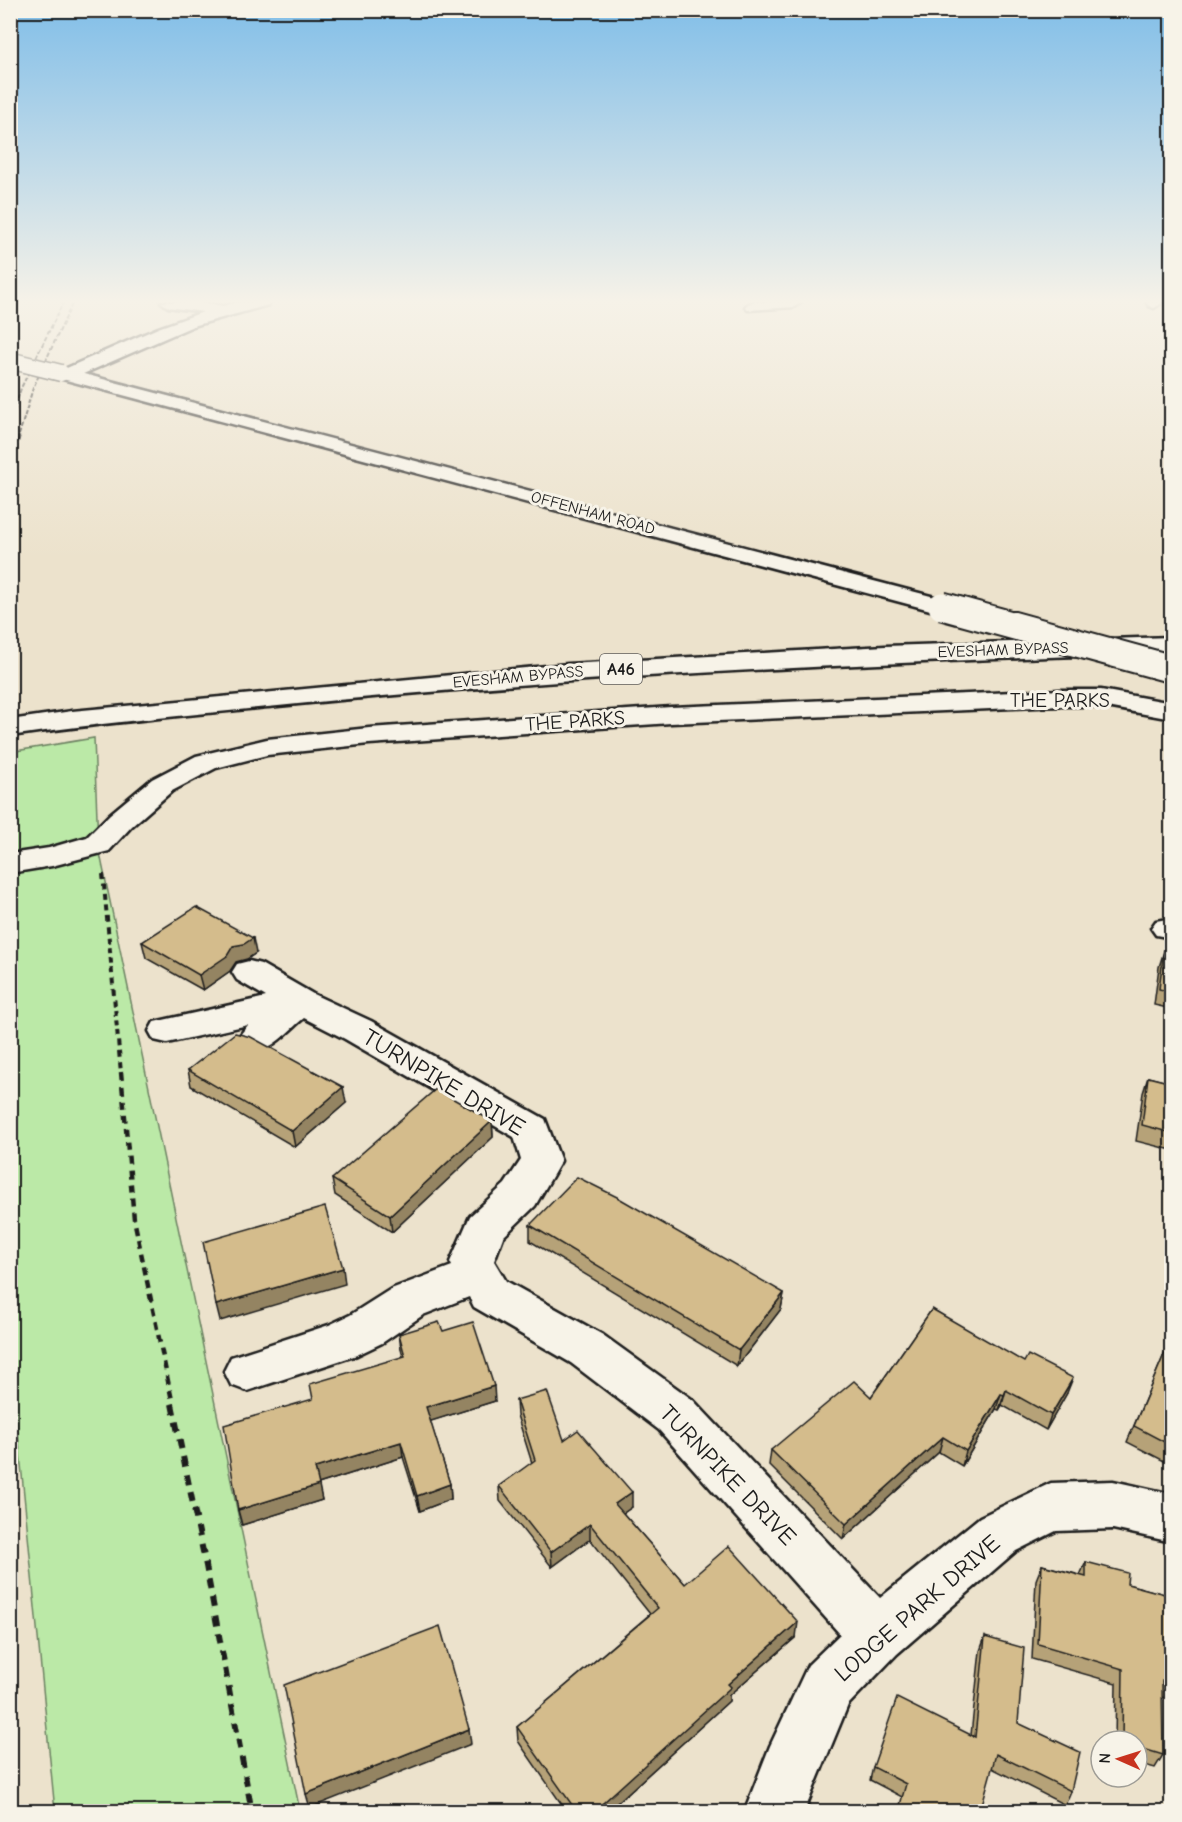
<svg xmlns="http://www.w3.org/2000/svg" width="1182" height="1822" viewBox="0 0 1182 1822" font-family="'Comic Neue',sans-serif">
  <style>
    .green { fill: #bbe9a7; stroke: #6c8262; stroke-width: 1.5 }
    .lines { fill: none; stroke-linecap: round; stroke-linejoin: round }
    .minor-casing { stroke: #1c1c1c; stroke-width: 5 }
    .major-casing { stroke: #1c1c1c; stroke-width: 5 }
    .highway-casing { stroke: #1c1c1c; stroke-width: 5 }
    .path-far2 { stroke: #1c1c1c; stroke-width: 4; stroke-dasharray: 6 4.5; stroke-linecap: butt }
    .path-far1 { stroke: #1c1c1c; stroke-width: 4.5; stroke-dasharray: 8 6; stroke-linecap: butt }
    .path { stroke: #1c1c1c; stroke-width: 6; stroke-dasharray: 10 8; stroke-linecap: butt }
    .minor { fill: #f7f3e8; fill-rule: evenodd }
    .major { fill: #f7f3e8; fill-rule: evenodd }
    .highway { fill: #f7f3e8; fill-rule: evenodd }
    .rail-far2 { stroke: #1c1c1c; stroke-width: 2; stroke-dasharray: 4.5 2; stroke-linecap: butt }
    .rail-far1 { stroke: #1c1c1c; stroke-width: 3; stroke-dasharray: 6 3; stroke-linecap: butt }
    .rail { stroke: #1c1c1c; stroke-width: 8; stroke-dasharray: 14 8; stroke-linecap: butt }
    .major-bridge-far1-casing { stroke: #1c1c1c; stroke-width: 19; stroke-linecap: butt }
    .major-bridge-casing { stroke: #1c1c1c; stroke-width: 31; stroke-linecap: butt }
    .major-bridge-far1 { stroke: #f7f3e8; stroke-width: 16 }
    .major-bridge { stroke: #f7f3e8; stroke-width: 27 }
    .wall { fill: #b6a278; stroke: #1c1c1c; stroke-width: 1.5 }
    .shaded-wall { fill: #948462; stroke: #1c1c1c; stroke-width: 1.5 }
    .building { fill: #d4bc8c; stroke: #1c1c1c; stroke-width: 1.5 }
    .labels { text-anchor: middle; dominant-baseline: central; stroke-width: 6; stroke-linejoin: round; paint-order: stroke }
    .far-street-label { font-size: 16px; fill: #1c1c1c; stroke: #f7f3e8 }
    .shield { fill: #f7f3e8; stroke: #5e5c59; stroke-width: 1.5 }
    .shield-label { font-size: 18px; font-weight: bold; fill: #1c1c1c }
    .street-label { font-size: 20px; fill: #1c1c1c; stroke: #f7f3e8 }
    .near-street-label { font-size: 24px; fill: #1c1c1c; stroke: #f7f3e8 }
  </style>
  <rect width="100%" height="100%" fill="#ece2cc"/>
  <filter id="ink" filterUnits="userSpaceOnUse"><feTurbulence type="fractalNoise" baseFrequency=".0167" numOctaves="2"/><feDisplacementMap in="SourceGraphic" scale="12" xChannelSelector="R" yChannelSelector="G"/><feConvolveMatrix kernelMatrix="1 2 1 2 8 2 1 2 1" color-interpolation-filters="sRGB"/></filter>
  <g filter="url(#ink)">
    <polygon class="green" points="94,738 98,844 300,1811 55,1811 10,1352 10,752"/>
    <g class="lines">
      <defs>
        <g id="minor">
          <polygon points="161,302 200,302 223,306 238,302 270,302 268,305 193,326 74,378 62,378 59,374 62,370 158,328 203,312 168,307"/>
          <polygon points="753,302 801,302 794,307 748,310 745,307 748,304"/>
          <polygon points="1146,302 1162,302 1162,303 1154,308 1149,306"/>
          <polygon points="1061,690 1101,690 1172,703 1172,719 1101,706 1061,706 671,723 369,744 267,755 216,768 172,791 132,826 109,851 52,866 10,873 10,854 49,848 87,837 110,814 152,779 196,756 267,739 369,728 671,707"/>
          <polygon points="1172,918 1172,938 1156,935 1151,928 1156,921"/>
          <path d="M249,961L261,964L313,994L371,1021L545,1119L561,1161L535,1206L503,1237L494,1261L506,1281L603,1335L693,1400L880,1598L980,1517L1051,1483L1113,1481L1172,1494V1542L1113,1529L1056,1531L1016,1551L897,1654L848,1705L804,1812H744L770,1746L808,1665L840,1634L659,1430L571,1363L474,1307L469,1297L423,1315L382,1343L357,1355L247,1391L231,1385L224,1371L231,1357L329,1325L350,1315L391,1289L452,1266L450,1262L470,1216L505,1184L521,1160L514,1137L345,1039L304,1018C283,1035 269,1057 241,1049L236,1040L248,1025L167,1043L154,1040L149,1031L154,1022L266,997L237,980L232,972L237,964Z"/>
        </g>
        <polygon id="major" points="61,368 950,601 954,606 950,611 942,613 934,611 55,377 52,373 55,369"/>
        <path id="highway" d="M1172,637V653C873,662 575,676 278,706C189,715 99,723 10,736V720L72,711L568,664L885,646Z"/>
      </defs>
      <use href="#minor" class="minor-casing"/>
      <use href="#major" class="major-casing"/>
      <use href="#highway" class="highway-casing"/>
      <polyline class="path-far2" points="103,874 121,1073"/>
      <polyline class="path-far1" points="121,1072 134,1219 173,1405"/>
      <polyline class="path" points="172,1404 206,1566 252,1812"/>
      <use href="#minor" class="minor"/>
      <use href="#major" class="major"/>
      <use href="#highway" class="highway"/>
      <g class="rail-far2">
        <polyline points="10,424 21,388 63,303"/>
        <polyline points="19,435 33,388 73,302"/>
      </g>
      <polyline class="rail-far1" points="10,468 20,434"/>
      <polyline class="rail" points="10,1772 14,1812"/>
      <defs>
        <polyline id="major-bridge-far1" points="13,361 61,373"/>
        <polyline id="major-bridge" points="942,606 1172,669"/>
      </defs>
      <use href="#major-bridge-far1" class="major-bridge-far1-casing"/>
      <use href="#major-bridge" class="major-bridge-casing"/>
      <use href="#major-bridge-far1" class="major-bridge-far1"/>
      <use href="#major-bridge" class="major-bridge"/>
    </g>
    <g class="wall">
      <polygon points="142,942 256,953 247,959 236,962 230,971 203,990 146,958"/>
      <polygon points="1164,951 1172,953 1172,1009 1154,1005 1159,967"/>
      <polygon points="188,1070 346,1103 295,1147 191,1086"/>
      <polygon points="1148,1077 1172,1083 1172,1150 1136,1141 1143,1093"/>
      <polygon points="492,1121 493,1137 392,1232 335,1195 332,1179"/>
      <polygon points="530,1225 784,1293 781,1309 737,1366 530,1241"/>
      <polygon points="932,1309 1067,1393 1046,1430 1002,1405 999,1410 996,1409 962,1466 939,1452 843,1539 769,1465 771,1450 871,1397"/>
      <polygon points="443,1331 495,1401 430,1421 450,1484 451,1499 420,1511 403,1457 318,1484 322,1500 242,1525 238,1510 313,1399 403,1357 401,1349 399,1334"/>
      <polygon points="1166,1350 1172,1352 1172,1465 1127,1442"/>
      <polygon points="516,1400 564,1440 632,1507 623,1513 685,1584 796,1637 729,1695 729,1701 607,1812 567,1812 518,1741 517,1727 650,1614 590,1539 552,1567 500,1501 499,1486 532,1463 517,1415"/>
      <polygon points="1086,1562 1127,1584 1172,1596 1172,1700 1162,1697 1163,1755 1155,1768 1137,1763 1137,1741 1115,1741 1116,1683 1032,1659 1036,1580 1042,1565 1080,1575"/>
      <polygon points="985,1637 1018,1723 1071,1791 1065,1805 992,1768 902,1797 870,1780 873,1767 971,1735 980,1651"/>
    </g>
    <g class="shaded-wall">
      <polygon points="253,938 256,953 247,959 236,962 230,971 203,990 199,975 233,946"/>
      <polygon points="343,1087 346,1103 295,1147 292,1131"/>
      <polygon points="492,1121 493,1137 392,1232 390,1216"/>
      <polygon points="343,1268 345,1284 220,1321 216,1305"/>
      <polygon points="784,1293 781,1309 737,1366 739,1350"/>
      <polygon points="1073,1378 1067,1393 1046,1430 1051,1415"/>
      <polygon points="494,1386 495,1401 428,1422 426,1407"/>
      <polygon points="1006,1390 1002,1405 999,1410 1004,1395"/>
      <polygon points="1001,1394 996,1409 962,1466 966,1451"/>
      <polygon points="943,1437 939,1452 843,1539 846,1524"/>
      <polygon points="401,1442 403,1457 318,1484 315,1468"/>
      <polygon points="450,1484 451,1499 420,1511 417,1496"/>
      <polygon points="319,1485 322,1500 242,1525 238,1510"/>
      <polygon points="632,1492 632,1507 615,1519 615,1504"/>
      <polygon points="590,1524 590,1539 552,1567 551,1552"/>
      <polygon points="798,1622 796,1637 729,1695 729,1701 607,1812 593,1812 728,1684"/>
      <polygon points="469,1729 471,1744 310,1808 306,1794"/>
    </g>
    <g class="building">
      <polygon points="196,907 253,938 244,944 233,946 227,956 199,975 142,942"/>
      <polygon points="1164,951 1172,953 1172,992 1159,989"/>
      <polygon points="235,1033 251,1037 343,1087 292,1131 188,1070"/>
      <polygon points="1148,1077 1172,1083 1172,1133 1142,1125"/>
      <polygon points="436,1089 492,1121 390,1216 332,1179"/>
      <polygon points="577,1177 617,1197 784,1293 739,1350 530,1225"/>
      <polygon points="325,1207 343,1268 216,1305 203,1242"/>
      <polygon points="932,1309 1024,1362 1028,1355 1073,1378 1051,1415 1006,1390 1004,1395 1001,1394 966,1451 943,1437 846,1524 771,1450 854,1381 871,1397"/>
      <polygon points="439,1322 443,1331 473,1322 494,1386 426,1407 450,1484 417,1496 401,1442 315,1468 319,1485 238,1510 224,1425 313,1399 310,1384 405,1356 399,1334"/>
      <polygon points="1166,1350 1172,1352 1172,1446 1134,1426"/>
      <polygon points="547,1391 564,1440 578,1430 632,1492 615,1504 685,1584 729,1546 798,1622 728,1684 731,1687 593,1812 577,1812 517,1727 658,1608 590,1524 551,1552 499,1486 535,1460 516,1400"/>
      <polygon points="1086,1562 1128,1573 1127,1584 1172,1596 1172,1683 1162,1681 1163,1755 1137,1747 1137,1741 1122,1741 1123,1669 1038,1644 1042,1565 1086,1577"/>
      <polygon points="440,1626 469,1729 306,1794 284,1685"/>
      <polygon points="985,1637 1024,1648 1018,1723 1080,1752 1071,1791 996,1754 980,1812 898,1812 906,1784 873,1767 897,1698 975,1737"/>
    </g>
  </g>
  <linearGradient id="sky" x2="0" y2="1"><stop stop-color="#81bee8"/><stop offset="0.54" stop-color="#f6f2e8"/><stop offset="1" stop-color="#f6f2e8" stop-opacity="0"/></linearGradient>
  <rect width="1182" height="558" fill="url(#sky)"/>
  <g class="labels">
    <g class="far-street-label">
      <text transform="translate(593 513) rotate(15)">OFFENHAM ROAD</text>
      <text transform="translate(1003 650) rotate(-2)">EVESHAM BYPASS</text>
      <text transform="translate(518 677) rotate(-5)">EVESHAM BYPASS</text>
    </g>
    <rect class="shield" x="600" y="654" width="42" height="30" rx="4.5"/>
    <g class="shield-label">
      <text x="621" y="669">A46</text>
    </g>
    <g class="street-label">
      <text x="1060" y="700">THE PARKS</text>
      <text transform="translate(575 721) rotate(-4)">THE PARKS</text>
    </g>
    <g class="near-street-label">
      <text transform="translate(444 1082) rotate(31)">TURNPIKE DRIVE</text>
      <text transform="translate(728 1475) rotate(46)">TURNPIKE DRIVE</text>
      <text transform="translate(917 1608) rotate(-41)">LODGE PARK DRIVE</text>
    </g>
  </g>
  <rect width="1182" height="1822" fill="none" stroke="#f7f3e8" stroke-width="36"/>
  <rect x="18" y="18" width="1146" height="1786" fill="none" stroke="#1c1c1c" stroke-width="2" filter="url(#ink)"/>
  <g transform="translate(1119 1759) rotate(273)"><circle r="28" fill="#f7f3e8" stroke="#9f9d96" stroke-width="1.5"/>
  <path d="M0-4.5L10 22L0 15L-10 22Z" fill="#c8321e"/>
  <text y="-9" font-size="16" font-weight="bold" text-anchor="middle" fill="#1c1c1c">N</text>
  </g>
</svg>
